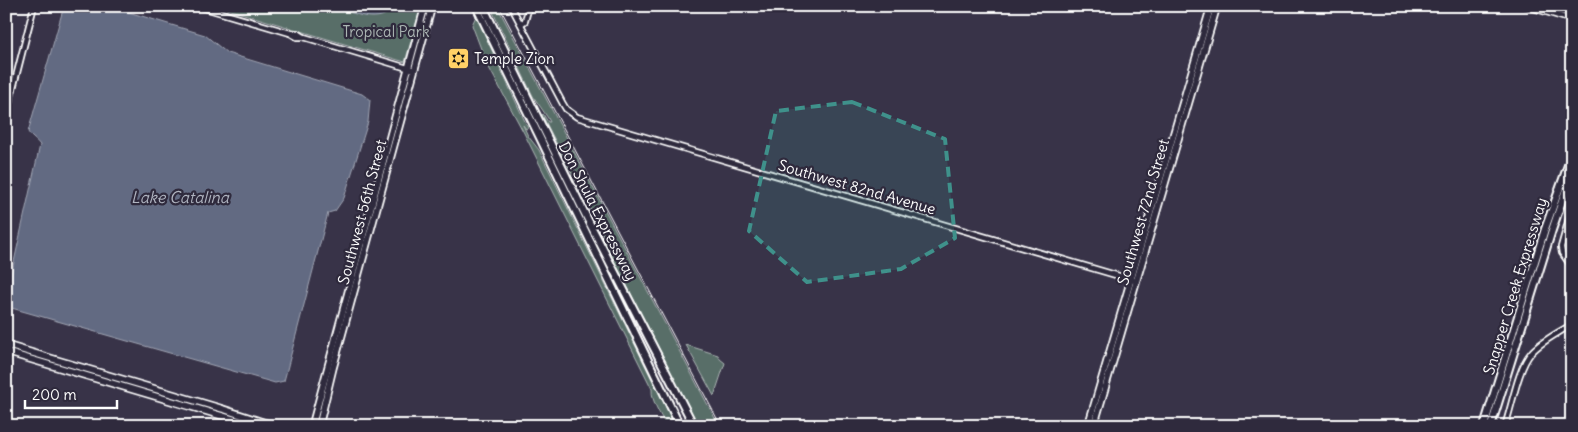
<svg xmlns="http://www.w3.org/2000/svg" width="1578" height="432" viewBox="0 0 1578 432" font-family="Delius,sans-serif">
  <style>
    .green { fill: #586e68; stroke: #acb6b4 }
    .water { fill: #626a82; stroke: #a1a6b4 }
    .lines { fill: none; stroke-linecap: round; stroke-linejoin: round }
    .minor-casing { stroke: #fff; stroke-width: 8 }
    .major-casing { stroke: #fff; stroke-width: 9 }
    .highway-casing { stroke: #fff; stroke-width: 10 }
    .minor { stroke: #2f2a3d; stroke-width: 4.5 }
    .major { stroke: #2f2a3d; stroke-width: 5.5 }
    .highway { stroke: #2f2a3d; stroke-width: 6 }
    .rail { stroke: #fff; stroke-width: 1 }
    .marked { fill: #3f918b; fill-opacity: 0.2; stroke: #3f918b; stroke-width: 4; stroke-dasharray: 10 6; stroke-linejoin: round }
    .labels { text-anchor: middle; dominant-baseline: central; stroke-width: 4.5; stroke-linejoin: round; paint-order: stroke }
    .park-label { font-size: 15px; fill: #acb6b4; stroke: #2f2a3d }
    .poi-label { font-size: 15px; fill: #fff; stroke: #2f2a3d; text-anchor: start }
    .street-label { font-size: 15px; fill: #fff; stroke: #2f2a3d }
    .water-label { font-size: 16px; font-style: italic; fill: #b0b4c0; stroke: #2f2a3d }
  </style>
  <rect width="100%" height="100%" fill="#383348"/>
  <filter id="ink" filterUnits="userSpaceOnUse"><feTurbulence type="fractalNoise" baseFrequency=".02" numOctaves="2"/><feDisplacementMap in="SourceGraphic" scale="10" xChannelSelector="R" yChannelSelector="G"/><feConvolveMatrix kernelMatrix="1 2 1 2 8 2 1 2 1" color-interpolation-filters="sRGB"/></filter>
  <g filter="url(#ink)">
    <g class="green">
      <polygon points="217,6 421,6 405,62"/>
      <polygon points="490,6 497,6 719,426 698,426 602,236 603,234 542,115 543,114 548,122 550,122 548,118 533,96"/>
      <path d="M476,16L528,128L526,129L523,125L528,136L539,150L675,426H666C661,415 651,401 652,389L524,133L486,62L472,25Z"/>
      <polygon points="686,345 718,355 720,359 725,363 714,396"/>
    </g>
    <g class="water">
      <path d="M64,6H105L114,10L115,8L205,35L227,53L362,94L370,100L368,122L344,198L335,211L328,213L284,381L275,383L8,307L6,298L40,145C37,140 31,138 28,132Z"/>
      <path d="M334,6H395C380,27 353,13 334,6Z"/>
    </g>
    <g class="lines">
      <defs>
        <g id="minor">
          <polyline points="198,6 290,33 297,37 304,37 414,70"/>
          <polyline points="511,6 563,104 566,109 577,117 1136,281"/>
          <polyline points="1527,6 1572,20"/>
          <polyline points="521,24 525,21 529,6"/>
          <polyline points="290,33 298,33 304,37"/>
          <polyline points="6,116 34,6"/>
          <polyline points="1572,208 1561,247 1562,253 1572,267"/>
          <path d="M1505,426C1512,406 1518,368 1531,353C1541,341 1559,333 1572,324"/>
        </g>
        <g id="major">
          <polyline points="6,345 223,409 275,426"/>
          <polyline points="6,352 256,426"/>
          <polyline points="312,426 425,6"/>
          <polyline points="319,426 333,368 432,6"/>
          <polyline points="1088,426 1211,6"/>
          <polyline points="1094,426 1217,6"/>
        </g>
        <g id="highway">
          <polyline points="476,6 680,426"/>
          <polyline points="483,6 588,220 694,426"/>
          <polyline points="1484,426 1545,229 1572,154"/>
          <polyline points="1491,426 1552,230 1572,172"/>
        </g>
      </defs>
      <use href="#minor" class="minor-casing"/>
      <use href="#major" class="major-casing"/>
      <use href="#highway" class="highway-casing"/>
      <use href="#minor" class="minor"/>
      <use href="#major" class="major"/>
      <use href="#highway" class="highway"/>
      <polyline class="rail" points="499,6 721,426"/>
    </g>
  </g>
  <path class="marked" d="M852,102L945,139L955,238L901,269L807,282L749,231L776,111Z"/>
  <defs>
    <symbol id="synagogue-square" viewBox="-11 -11 22 22"><rect x="-9" y="-9" width="18" height="18" rx="4" fill="#ffd166" stroke="#2f2a3d"/><path d="M0-6.5L5.6 3.2H-5.6ZM0 6.5L5.6-3.2H-5.6Z" fill="#111"/></symbol>
  </defs>
  <g fill-rule="evenodd">
    <use href="#synagogue-square" x="446" y="46" width="25" height="25"/>
  </g>
  <g class="labels">
    <g class="park-label">
      <text x="386" y="31">Tropical Park</text>
    </g>
    <g class="poi-label">
      <text x="474" y="58">Temple Zion</text>
    </g>
    <g class="street-label">
      <text transform="translate(857 187) rotate(16)">Southwest 82nd Avenue</text>
      <text transform="translate(598 211) rotate(63)">Don Shula Expressway</text>
      <text transform="translate(362 212) rotate(-75)">Southwest 56th Street</text>
      <text transform="translate(1143 212) rotate(-74)">Southwest 72nd Street</text>
      <text transform="translate(1515 286) rotate(-73)">Snapper Creek Expressway</text>
    </g>
    <g class="water-label">
      <text x="180" y="197">Lake Catalina</text>
    </g>
  </g>
  <rect width="1578" height="432" fill="none" stroke="#2f2a3d" stroke-width="25"/>
  <rect x="12" y="12" width="1553" height="407" fill="none" stroke="#fff" stroke-width="2" filter="url(#ink)"/>
  <path d="M25 400v8h92v-8" fill="none" stroke="#ffffff" stroke-width="2.5"/>
  <text x="32" y="400" font-size="15" fill="#ffffff" stroke="#2f2a3d" stroke-width="4" paint-order="stroke">200 m</text>
</svg>
